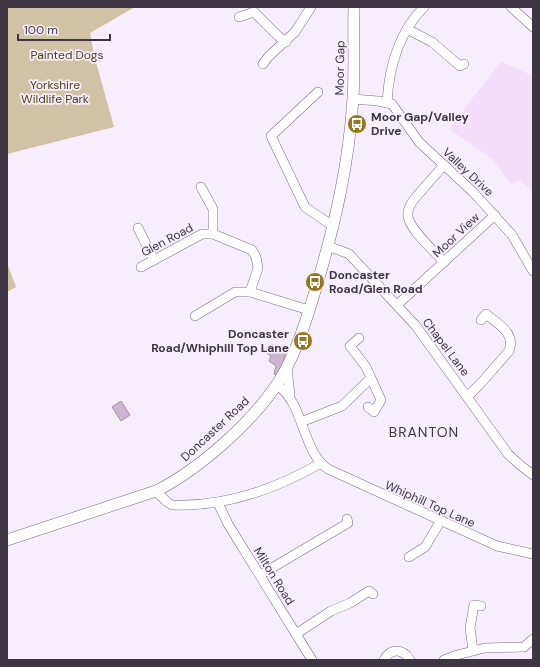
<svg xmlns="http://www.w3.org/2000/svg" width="540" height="667" viewBox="0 0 540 667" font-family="'DM Sans',sans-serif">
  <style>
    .built { fill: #f3defc }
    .green { fill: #d0c3a5 }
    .building { fill: #cbb5d3; stroke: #a38fab }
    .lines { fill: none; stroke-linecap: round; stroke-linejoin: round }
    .minor-casing { stroke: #7e6a85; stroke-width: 10 }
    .major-casing { stroke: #7e6a85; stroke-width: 12 }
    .minor { stroke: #fff; stroke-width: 9 }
    .major { stroke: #fff; stroke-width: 11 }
    .labels { text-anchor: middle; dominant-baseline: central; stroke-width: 3.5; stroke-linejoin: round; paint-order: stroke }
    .park-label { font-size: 12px; fill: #4d3e15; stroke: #f7eefb }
    .street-label { font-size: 12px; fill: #3d3541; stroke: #f7eefb }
    .poi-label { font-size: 12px; font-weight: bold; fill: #3d3541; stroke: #f7eefb; text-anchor: start }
    .quarter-label { font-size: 14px; letter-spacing: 1px; fill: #3d3541; stroke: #f7eefb }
  </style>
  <rect width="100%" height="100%" fill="#f7eefb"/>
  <polygon class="built" points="501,61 533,76 533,192 520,181 511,184 492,159 449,129"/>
  <g class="green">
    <polygon points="7,7 135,7 90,33 94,55 114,127 7,154"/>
    <polygon points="7,263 16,287 7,292"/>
  </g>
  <g class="building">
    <polygon points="272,345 279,348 282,348 283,345 287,346 280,376 274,374 276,366 269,361 271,356 263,351 265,349 267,351 268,349 270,350"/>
    <polygon points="121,401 130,415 121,421 112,407"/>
  </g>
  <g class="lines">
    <defs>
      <g id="minor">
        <polyline points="511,7 533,27"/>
        <polyline points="239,17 254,12 278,36 286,42"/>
        <polyline points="407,29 432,42 460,66 464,64"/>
        <polyline points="263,64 268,57 295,32 311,7"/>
        <polyline points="318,92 271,136 305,207 334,227"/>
        <polyline points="353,99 378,101 392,104 419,142 473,192 512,235 533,271"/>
        <path d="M387,102C389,68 399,32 424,7"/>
        <path d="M444,165L415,198C411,203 407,209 408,216C409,229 435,252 444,262"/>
        <polyline points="201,187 213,209 213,234"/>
        <polyline points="138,228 154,260"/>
        <polyline points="328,246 349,254 416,326 508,454 520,465 533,475"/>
        <polyline points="141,267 202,234 213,234 252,250 256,257 258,268 250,292"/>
        <polyline points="397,305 495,215"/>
        <polyline points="195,316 235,292 250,292 309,310"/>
        <polyline points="359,338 350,346 366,367 381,400 374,412 368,407"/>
        <polyline points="287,368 290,395"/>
        <path d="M277,385C305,404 301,450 328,469L497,546L533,554"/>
        <path d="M468,396L482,382L509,351C516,333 498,324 486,314L481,320"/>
        <polyline points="301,422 342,406 370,379"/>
        <path d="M156,491L167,502L172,505C225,507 276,489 321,463"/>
        <polyline points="218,503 228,524 312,660"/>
        <polyline points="409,557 425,547 440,522"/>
        <polyline points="260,575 348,523 347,519"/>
        <polyline points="296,634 331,611 350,603 369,591 373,594"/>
        <polyline points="473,650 470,628 474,605 481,606"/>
        <path d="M384,660C390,648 403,648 410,660"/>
        <polyline points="444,660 457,655 485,648 524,647 533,639"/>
      </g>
      <path id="major" d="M7,540L156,491C200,469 255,420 281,378C297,351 307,318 316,288C335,224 349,164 353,98C355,68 353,37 354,7"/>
    </defs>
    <use href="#minor" class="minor-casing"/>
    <use href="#major" class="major-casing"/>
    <use href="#minor" class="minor"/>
    <use href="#major" class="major"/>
  </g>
  <defs>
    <symbol id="bus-disc" viewBox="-11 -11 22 22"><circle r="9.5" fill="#96771f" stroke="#f7eefb"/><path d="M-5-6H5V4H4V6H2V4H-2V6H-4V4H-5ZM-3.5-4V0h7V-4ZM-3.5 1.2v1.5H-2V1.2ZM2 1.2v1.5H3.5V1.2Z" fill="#fff"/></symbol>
  </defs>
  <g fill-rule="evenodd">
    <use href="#bus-disc" x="346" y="113" width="22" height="22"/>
    <use href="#bus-disc" x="304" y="271" width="22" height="22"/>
    <use href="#bus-disc" x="292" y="330" width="22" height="22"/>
  </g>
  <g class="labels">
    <g class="park-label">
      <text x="67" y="55">Painted Dogs</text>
      <text x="55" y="85">Yorkshire<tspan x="55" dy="14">Wildlife Park</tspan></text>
    </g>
    <g class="street-label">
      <text transform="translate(340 68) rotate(-89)">Moor Gap</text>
      <text transform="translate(468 172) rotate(43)">Valley Drive</text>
      <text transform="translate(456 235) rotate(-43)">Moor View</text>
      <text transform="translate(167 240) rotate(-28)">Glen Road</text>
      <text transform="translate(446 347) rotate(53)">Chapel Lane</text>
      <text transform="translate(215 429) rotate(-43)">Doncaster Road</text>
      <text transform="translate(430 504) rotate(24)">Whiphill Top Lane</text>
      <text transform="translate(274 576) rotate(58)">Milton Road</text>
    </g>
    <g class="poi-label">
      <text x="371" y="117">Moor Gap/Valley<tspan x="371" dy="14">Drive</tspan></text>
      <text x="329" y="275">Doncaster<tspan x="329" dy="14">Road/Glen Road</tspan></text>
      <text x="289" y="334" text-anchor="end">Doncaster<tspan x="289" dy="14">Road/Whiphill Top Lane</tspan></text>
    </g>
    <g class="quarter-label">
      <text x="424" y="432">BRANTON</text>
    </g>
  </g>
  <rect width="540" height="667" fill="none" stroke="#3d3541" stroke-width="16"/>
  <path d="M18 34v6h92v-6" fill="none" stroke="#3d3541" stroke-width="2"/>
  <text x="24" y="34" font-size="12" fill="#3d3541" stroke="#f7eefb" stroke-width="3" paint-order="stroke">100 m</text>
</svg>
